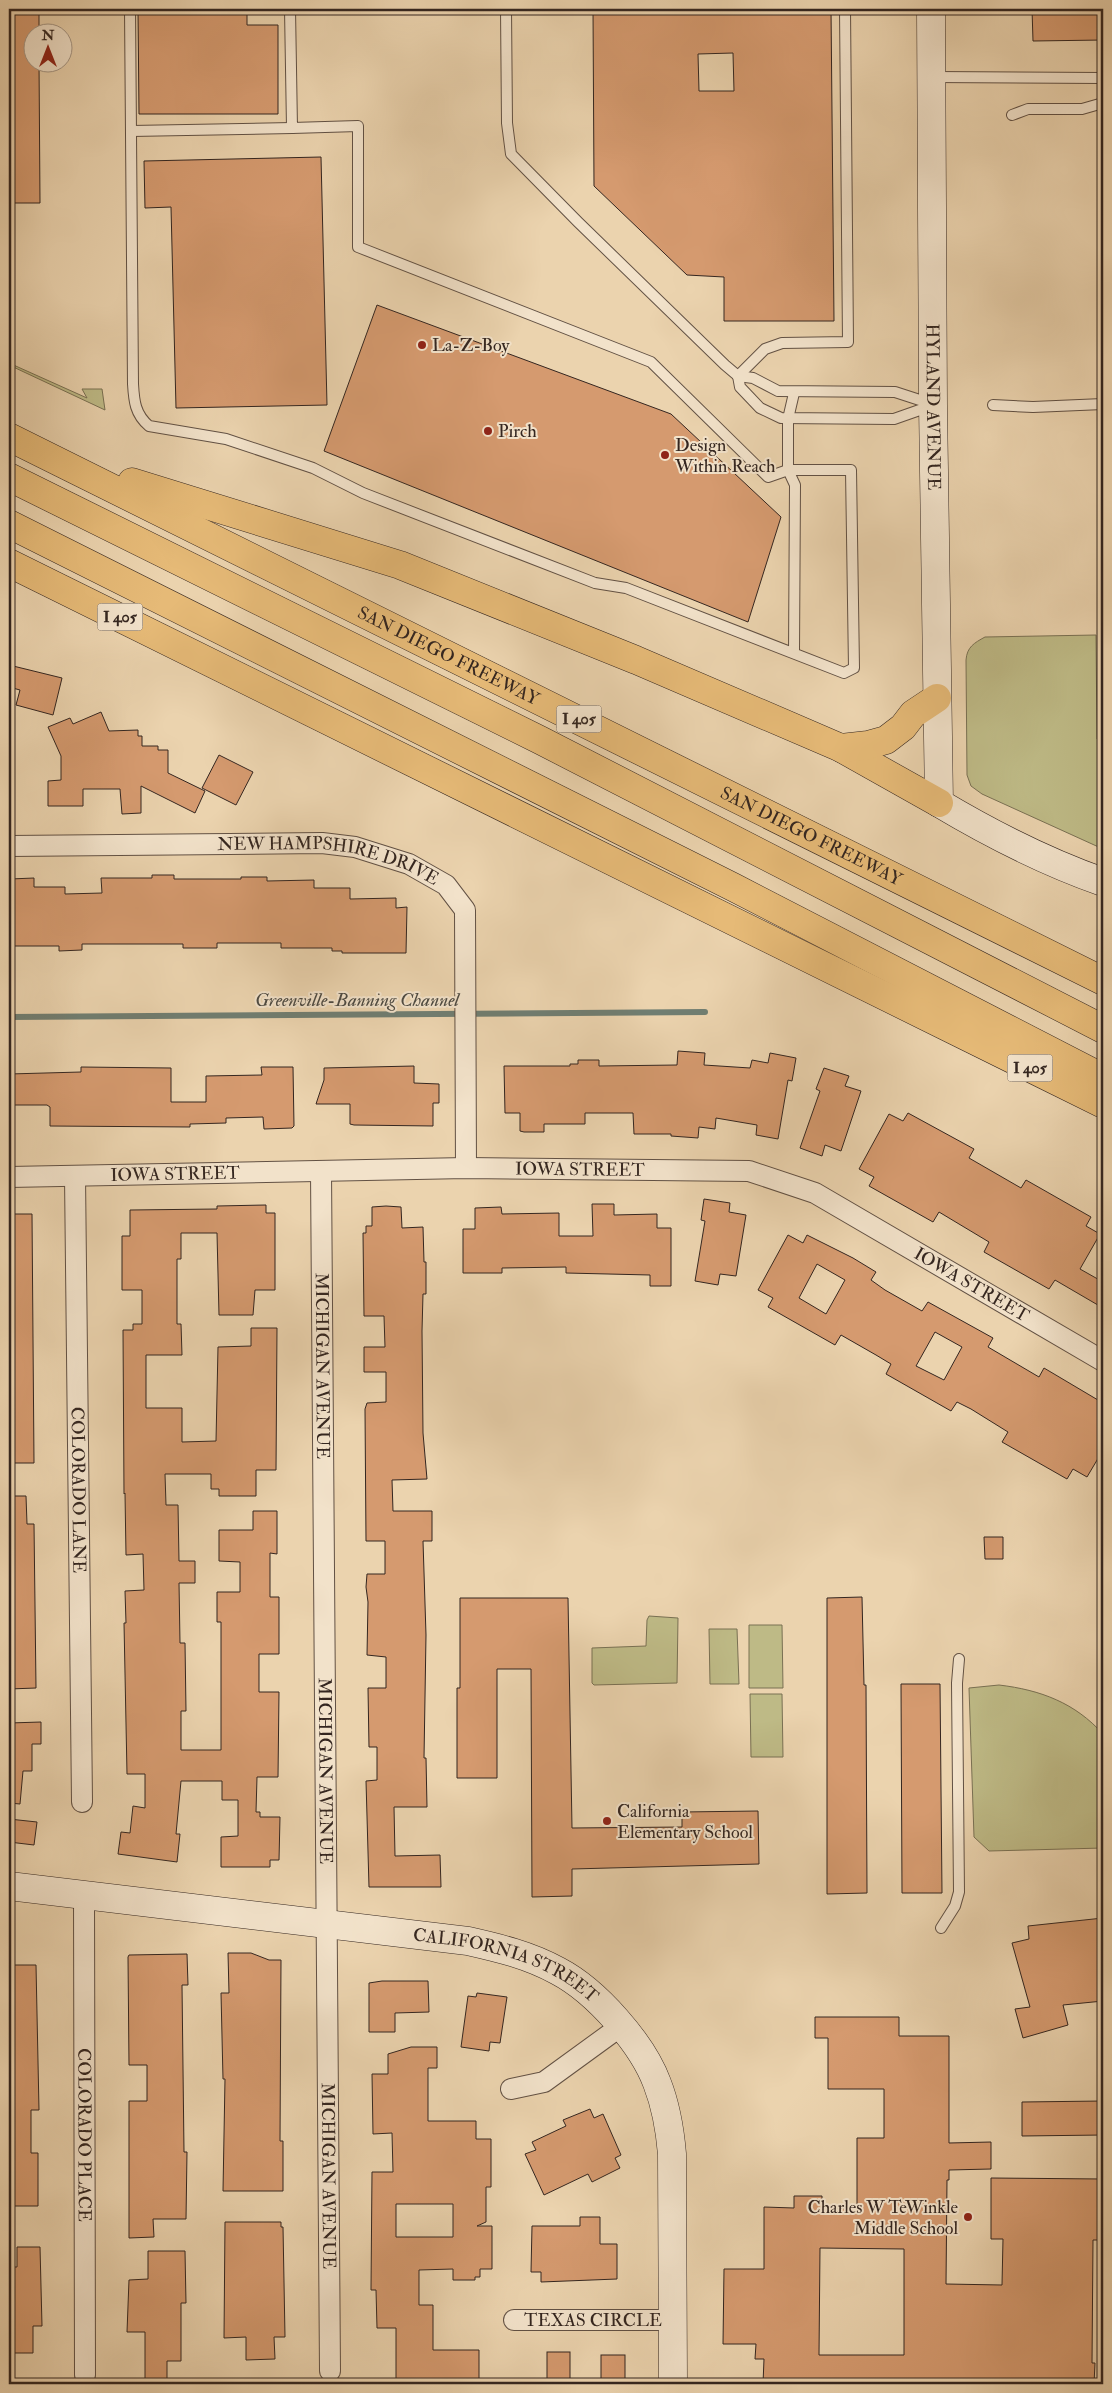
<svg xmlns="http://www.w3.org/2000/svg" width="1112" height="2393" viewBox="0 0 1112 2393" font-family="'IM FELL Double Pica',serif">
  <style>
    .green { fill: #beba86; stroke: #797053 }
    .lines { fill: none; stroke-linecap: round; stroke-linejoin: round }
    .stream { stroke: #707e72; stroke-width: 6 }
    .building { fill: #d59a6f; stroke: #342620; fill-rule: evenodd }
    .lane-casing { stroke: #625144; stroke-width: 12 }
    .street-casing { stroke: #625144; stroke-width: 22 }
    .secondary-casing { stroke: #342620; stroke-width: 29 }
    .highway-casing { stroke: #342620; stroke-width: 29 }
    .lane { stroke: #f2e2ca; stroke-width: 10 }
    .street { stroke: #f2e2ca; stroke-width: 20 }
    .secondary { stroke: #f2e2ca; stroke-width: 28 }
    .highway { stroke: #e6ba77; stroke-width: 28 }
    .poi-dot { fill: #8f2418; stroke: #f2e2ca; stroke-width: 2 }
    .labels { text-anchor: middle; dominant-baseline: central; stroke-width: 4; stroke-linejoin: round; paint-order: stroke }
    .shield { fill: #f2e2ca; stroke: #6d5e53; stroke-width: 1 }
    .shield-label { font-size: 16px; font-weight: bold; fill: #342620 }
    .poi-label { font-size: 18px; fill: #342620; stroke: #f2e2ca; text-anchor: start }
    .street-label { font-size: 18px; fill: #342620; stroke: #f2e2ca }
    .water-label { font-size: 19px; font-style: italic; fill: #4d4a42; stroke: #f2e2ca }
  </style>
  <rect width="100%" height="100%" fill="#ebd3ae"/>
  <filter id="stains"><feTurbulence type="fractalNoise" baseFrequency=".004" numOctaves="4"/><feColorMatrix values="0 0 0 0 .2 0 0 0 0 .09 0 0 0 0 .02 0 0 0 .5 -.17"/></filter>
  <radialGradient id="worn" r=".72"><stop offset=".6" stop-color="#630" stop-opacity="0"/><stop offset="1" stop-color="#630" stop-opacity=".3"/></radialGradient>
  <g class="green">
    <polygon points="9,363 87,398 82,389 102,389 105,410 9,365"/>
    <path d="M1096,635L1097,739H1103V849L982,794L971,786L967,775L966,660C967,647 974,643 985,637Z"/>
    <polygon points="649,1616 678,1618 677,1683 594,1685 592,1683 592,1648 646,1646 647,1620"/>
    <polygon points="749,1625 782,1625 783,1688 749,1688"/>
    <polygon points="709,1629 737,1629 739,1684 710,1684"/>
    <path d="M999,1685C1041,1690 1075,1703 1103,1734V1848L989,1851L974,1837L969,1688Z"/>
    <polygon points="750,1694 782,1694 783,1757 751,1757"/>
  </g>
  <g class="lines">
    <polyline class="stream" points="9,1017 705,1012"/>
  </g>
  <g class="building">
    <polygon points="9,9 39,9 39,32 32,32 32,62 39,62 40,203 9,203"/>
    <polygon points="138,9 247,9 247,25 278,25 278,114 139,114"/>
    <path d="M593,9H831L834,321H724V277L687,275L594,186ZM733,53L734,91H699L698,54Z"/>
    <polygon points="1032,9 1103,9 1103,40 1033,41"/>
    <polygon points="321,157 327,405 176,408 171,207 145,208 144,161"/>
    <polygon points="377,305 671,414 781,517 748,622 324,451"/>
    <polygon points="9,665 62,678 53,715 16,705 20,690 9,687"/>
    <polygon points="101,712 109,731 138,730 138,736 142,736 142,746 158,746 158,750 168,750 168,773 205,791 195,813 141,786 141,813 122,814 120,789 83,789 83,806 48,806 48,781 61,780 61,756 48,727 70,718 73,724"/>
    <polygon points="219,755 253,772 236,805 202,788"/>
    <polygon points="152,875 174,875 174,879 241,879 241,877 267,877 267,881 314,880 314,888 350,888 350,899 396,898 396,908 407,907 406,953 342,953 342,951 332,951 332,948 281,948 281,943 217,943 217,948 183,948 183,944 82,944 82,950 59,951 59,946 9,946 10,879 34,878 34,887 65,887 65,894 102,893 101,878 152,878"/>
    <polygon points="678,1051 705,1053 704,1065 750,1068 752,1060 768,1063 770,1053 796,1058 792,1081 788,1080 778,1139 756,1135 757,1125 716,1118 715,1129 699,1127 698,1138 671,1136 671,1134 634,1134 633,1113 585,1113 585,1124 544,1124 544,1132 524,1132 520,1131 520,1113 505,1113 504,1066 570,1066 570,1064 578,1064 578,1060 599,1060 599,1066 677,1065"/>
    <polygon points="414,1066 414,1083 439,1084 439,1103 433,1103 433,1126 354,1125 350,1124 350,1104 316,1104 324,1080 324,1068"/>
    <polygon points="81,1067 171,1068 171,1102 206,1102 206,1076 262,1075 261,1067 293,1067 294,1126 292,1128 264,1129 263,1117 226,1118 226,1123 190,1124 190,1127 50,1126 50,1107 47,1105 9,1105 9,1074 81,1072"/>
    <polygon points="824,1068 849,1076 845,1086 861,1091 841,1151 825,1145 822,1156 800,1148 820,1091 816,1089"/>
    <polygon points="908,1113 974,1149 969,1158 1021,1188 1026,1180 1091,1217 1086,1226 1100,1234 1080,1269 1103,1282 1103,1308 1055,1280 1049,1289 984,1252 989,1242 939,1212 933,1222 869,1186 874,1177 859,1169 889,1114 903,1121"/>
    <polygon points="704,1199 730,1203 729,1212 746,1215 736,1276 720,1274 718,1285 695,1281 705,1221 701,1220"/>
    <polygon points="592,1204 614,1204 614,1215 657,1214 657,1228 671,1228 671,1286 650,1286 650,1275 566,1273 566,1267 502,1268 502,1273 463,1273 463,1229 475,1229 475,1208 501,1207 502,1214 559,1213 559,1236 593,1236"/>
    <polygon points="266,1205 266,1213 275,1213 275,1290 255,1290 253,1315 219,1315 217,1233 181,1233 181,1259 177,1259 177,1324 181,1324 182,1355 146,1355 146,1408 182,1408 182,1442 216,1441 218,1347 251,1346 251,1328 277,1328 276,1470 256,1470 256,1496 219,1496 219,1489 211,1489 211,1474 165,1474 166,1505 178,1505 179,1561 195,1561 195,1583 179,1583 180,1643 185,1643 186,1711 181,1711 181,1750 221,1750 221,1622 217,1622 217,1592 240,1592 240,1562 219,1561 219,1530 253,1530 253,1511 277,1511 277,1554 270,1553 270,1597 279,1597 279,1654 259,1654 259,1692 279,1692 278,1777 257,1777 256,1812 260,1812 260,1817 280,1817 279,1860 270,1860 270,1867 221,1867 221,1837 238,1836 238,1800 222,1800 222,1781 181,1781 176,1834 180,1834 177,1862 118,1854 121,1832 130,1833 133,1806 145,1808 145,1774 127,1774 124,1623 126,1623 125,1591 144,1590 143,1554 126,1555 125,1493 124,1494 123,1330 133,1330 133,1324 142,1324 142,1290 122,1290 122,1236 130,1236 130,1210 217,1209 217,1206"/>
    <polygon points="386,1206 401,1207 402,1228 423,1227 424,1262 426,1262 426,1294 423,1294 422,1331 423,1433 427,1479 392,1480 393,1511 432,1511 432,1541 423,1541 426,1635 424,1758 426,1758 427,1807 394,1807 395,1856 440,1855 441,1887 369,1887 366,1781 377,1780 377,1747 369,1747 368,1688 386,1688 386,1657 367,1655 368,1602 366,1587 367,1574 385,1574 385,1541 366,1541 365,1409 367,1403 386,1402 386,1372 364,1372 364,1347 385,1347 384,1316 364,1316 363,1233 366,1233 366,1226 372,1226 372,1207"/>
    <polygon points="9,1214 32,1214 34,1463 9,1463"/>
    <path d="M788,1235L803,1243L807,1235L853,1258L876,1272L871,1280L885,1290L922,1311L928,1302L993,1338L988,1347L1039,1377L1044,1368L1103,1403V1450L1087,1477L1073,1469L1067,1479L1002,1442L1008,1432L971,1409L957,1402L951,1411L886,1374L891,1364L876,1355L841,1335L835,1345L768,1307L773,1298L758,1290ZM817,1264L845,1280L826,1314L799,1298ZM935,1332L962,1347L944,1380L916,1366Z"/>
    <polygon points="9,1496 26,1496 27,1524 34,1524 36,1688 9,1689"/>
    <polygon points="984,1537 1003,1537 1003,1559 985,1559"/>
    <polygon points="862,1597 864,1685 866,1685 867,1893 827,1894 827,1598"/>
    <polygon points="460,1598 568,1598 572,1828 682,1827 682,1812 758,1811 759,1864 572,1869 572,1896 532,1897 531,1669 497,1669 497,1778 457,1778 457,1688 460,1688"/>
    <polygon points="901,1684 940,1684 942,1893 902,1893"/>
    <polygon points="41,1722 41,1744 32,1744 32,1771 23,1771 20,1804 9,1803 9,1723"/>
    <polygon points="9,1819 37,1822 34,1845 9,1842"/>
    <polygon points="1103,1918 1103,2001 1063,2005 1068,2025 1023,2038 1015,2009 1030,2007 1012,1943 1029,1939 1028,1926"/>
    <polygon points="228,1953 251,1953 269,1960 281,1960 280,2141 283,2141 283,2191 223,2191 225,2079 223,2079 221,1993 229,1993"/>
    <polygon points="187,1954 188,1985 182,1985 184,2152 187,2152 186,2219 153,2219 154,2237 129,2238 129,2101 147,2101 147,2065 129,2065 128,1957 129,1955"/>
    <polygon points="9,1965 36,1965 39,2110 31,2110 31,2153 38,2153 38,2206 9,2206"/>
    <polygon points="382,1981 428,1981 429,2012 395,2013 395,2032 369,2032 369,1983"/>
    <polygon points="477,1993 507,1997 500,2043 490,2042 489,2051 461,2047 468,1996 476,1997"/>
    <path d="M815,2017H899V2036H949V2143L991,2142V2169L949,2170V2180H947L946,2284L1002,2285L1003,2239H991V2178L1103,2179V2240H1093L1092,2363H1095L1094,2384H763L764,2359H755L756,2344H723L724,2269H764V2207L794,2208V2196H822V2208L857,2209V2138H884V2089H828V2038H815ZM820,2248L904,2249V2355H819Z"/>
    <path d="M411,2047H437V2068H428V2121H476V2139H491V2187H486V2222L477,2226H492V2269H480V2277H475V2280H453V2269L419,2270V2305H433V2350H479V2384H396V2328H377L376,2290H371L372,2172H393L392,2133L373,2134L372,2074H388V2054ZM396,2204H453V2237H396Z"/>
    <polygon points="1103,2101 1103,2135 1022,2136 1022,2102"/>
    <polygon points="590,2109 594,2118 603,2114 621,2155 615,2158 620,2168 592,2182 588,2174 544,2195 525,2154 536,2150 532,2142 566,2126 563,2120"/>
    <polygon points="580,2217 600,2217 600,2244 617,2244 617,2279 541,2282 541,2272 531,2272 532,2226 580,2226"/>
    <polygon points="225,2222 281,2222 281,2227 283,2227 285,2337 274,2337 275,2359 246,2360 246,2337 224,2338"/>
    <polygon points="17,2247 40,2247 42,2326 33,2326 33,2353 9,2353 9,2267 17,2267"/>
    <polygon points="148,2251 185,2251 186,2303 181,2303 181,2361 167,2361 167,2384 145,2384 145,2332 127,2332 129,2280 148,2279"/>
    <rect x="547" y="2352" width="23" height="32"/>
    <rect x="601" y="2355" width="24" height="29"/>
  </g>
  <g class="lines">
    <defs>
      <g id="lane">
        <path d="M130,9L133,384C134,401 135,414 149,426L226,439L313,468L363,493L595,583L626,588L844,673L854,668L851,470H788L795,485L794,653"/>
        <polyline points="290,9 292,128 358,126 358,247 651,362 768,477 788,470 788,419 794,393"/>
        <polyline points="506,9 507,123 511,154 578,222 725,365 738,376 753,378 778,391 895,392 932,404"/>
        <polyline points="932,77 1103,78"/>
        <polyline points="1012,115 1028,109 1082,109 1103,103"/>
        <polyline points="131,131 292,128"/>
        <polyline points="738,376 765,349 782,343 848,342 845,9"/>
        <polyline points="738,376 740,387 760,408 781,418 894,419 931,406"/>
        <polyline points="993,405 1033,407 1103,404"/>
        <polyline points="941,1928 955,1906 959,1892 957,1683 959,1659"/>
      </g>
      <g id="street">
        <path id="s1" d="M9,846L322,843L355,847L409,864L446,885L465,910L466,1168"/>
        <path id="s2" d="M321,1171L330,2371"/>
        <path id="s3" d="M75,1176L82,1802"/>
        <path id="s4" d="M9,1177L466,1168L749,1171L815,1193L1103,1361"/>
        <path id="s5" d="M84,1895L85,2375"/>
        <polyline points="511,2089 544,2082 621,2026"/>
        <path id="s6" d="M514,2320H672"/>
      </g>
      <g id="secondary">
        <path id="s7" d="M931,9L933,405L939,803C991,834 1046,862 1103,882"/>
        <path id="s8" d="M9,1886L468,1941C499,1948 529,1955 558,1971C596,1991 642,2043 657,2083C666,2106 670,2130 672,2154L673,2384"/>
      </g>
      <g id="highway">
        <path id="s9" d="M9,437L1103,981"/>
        <polyline points="9,477 540,740 1103,1029"/>
        <polyline points="132,482 400,565 636,660 841,748 939,803"/>
        <polyline points="9,524 733,887 1103,1078"/>
        <polyline points="9,563 1103,1104"/>
        <polyline points="841,748 868,745 886,740 903,727 913,714 937,698"/>
      </g>
    </defs>
    <use href="#lane" class="lane-casing"/>
    <use href="#street" class="street-casing"/>
    <use href="#secondary" class="secondary-casing"/>
    <use href="#highway" class="highway-casing"/>
    <use href="#lane" class="lane"/>
    <use href="#street" class="street"/>
    <use href="#secondary" class="secondary"/>
    <use href="#highway" class="highway"/>
  </g>
  <g class="poi-dot">
    <circle cx="422" cy="345" r="5"/>
    <circle cx="488" cy="431" r="5"/>
    <circle cx="665" cy="455" r="5"/>
    <circle cx="607" cy="1821" r="5"/>
    <circle cx="968" cy="2217" r="5"/>
  </g>
  <g class="labels">
    <g class="shield">
      <rect x="97.5" y="603.5" width="45" height="27" rx="4"/>
      <rect x="556.5" y="705.5" width="45" height="27" rx="4"/>
      <rect x="1007.5" y="1054.5" width="45" height="27" rx="4"/>
    </g>
    <g class="shield-label">
      <text x="120" y="617">I 405</text>
      <text x="579" y="719">I 405</text>
      <text x="1030" y="1068">I 405</text>
    </g>
    <g class="poi-label">
      <text x="432" y="345">La-Z-Boy</text>
      <text x="498" y="431">Pirch</text>
      <text x="675" y="445">Design<tspan x="675" dy="21">Within Reach</tspan></text>
      <text x="617" y="1811">California<tspan x="617" dy="21">Elementary School</tspan></text>
      <text x="958" y="2207" text-anchor="end">Charles W TeWinkle<tspan x="958" dy="21">Middle School</tspan></text>
    </g>
    <g class="street-label">
      <text stroke="none"><textPath href="#s7" startOffset="398">HYLAND AVENUE</textPath></text>
      <text stroke="none"><textPath href="#s9" startOffset="491">SAN DIEGO FREEWAY</textPath></text>
      <text stroke="none"><textPath href="#s9" startOffset="896">SAN DIEGO FREEWAY</textPath></text>
      <text stroke="none"><textPath href="#s1" startOffset="322">NEW HAMPSHIRE DRIVE</textPath></text>
      <text stroke="none"><textPath href="#s4" startOffset="571">IOWA STREET</textPath></text>
      <text stroke="none"><textPath href="#s4" startOffset="166">IOWA STREET</textPath></text>
      <text stroke="none"><textPath href="#s4" startOffset="991">IOWA STREET</textPath></text>
      <text stroke="none"><textPath href="#s2" startOffset="195">MICHIGAN AVENUE</textPath></text>
      <text stroke="none"><textPath href="#s3" startOffset="314">COLORADO LANE</textPath></text>
      <text stroke="none"><textPath href="#s2" startOffset="600">MICHIGAN AVENUE</textPath></text>
      <text stroke="none"><textPath href="#s8" startOffset="506">CALIFORNIA STREET</textPath></text>
      <text stroke="none"><textPath href="#s5" startOffset="240">COLORADO PLACE</textPath></text>
      <text stroke="none"><textPath href="#s2" startOffset="1005">MICHIGAN AVENUE</textPath></text>
      <text stroke="none"><textPath href="#s6" startOffset="79">TEXAS CIRCLE</textPath></text>
    </g>
    <g class="water-label">
      <text x="357" y="1000">Greenville-Banning Channel</text>
    </g>
  </g>
  <rect width="1112" height="2393" fill="none" stroke="#ebd3ae" stroke-width="30"/>
  <rect x="10" y="10" width="1092" height="2373" fill="none" stroke="#342620" stroke-width="2.5"/>
  <rect x="15" y="15" width="1082" height="2363" fill="none" stroke="#342620"/>
  <g transform="translate(48 48)"><circle r="24" fill="#f2e2ca" stroke="#a69786"/>
  <path d="M0-4L9 19L0 12L-9 19Z" fill="#8f2418"/>
  <text y="-8" font-size="14" font-weight="bold" text-anchor="middle" fill="#342620">N</text>
  </g>
  <rect width="100%" height="100%" filter="url(#stains)"/>
  <rect width="100%" height="100%" fill="url(#worn)"/>
</svg>
